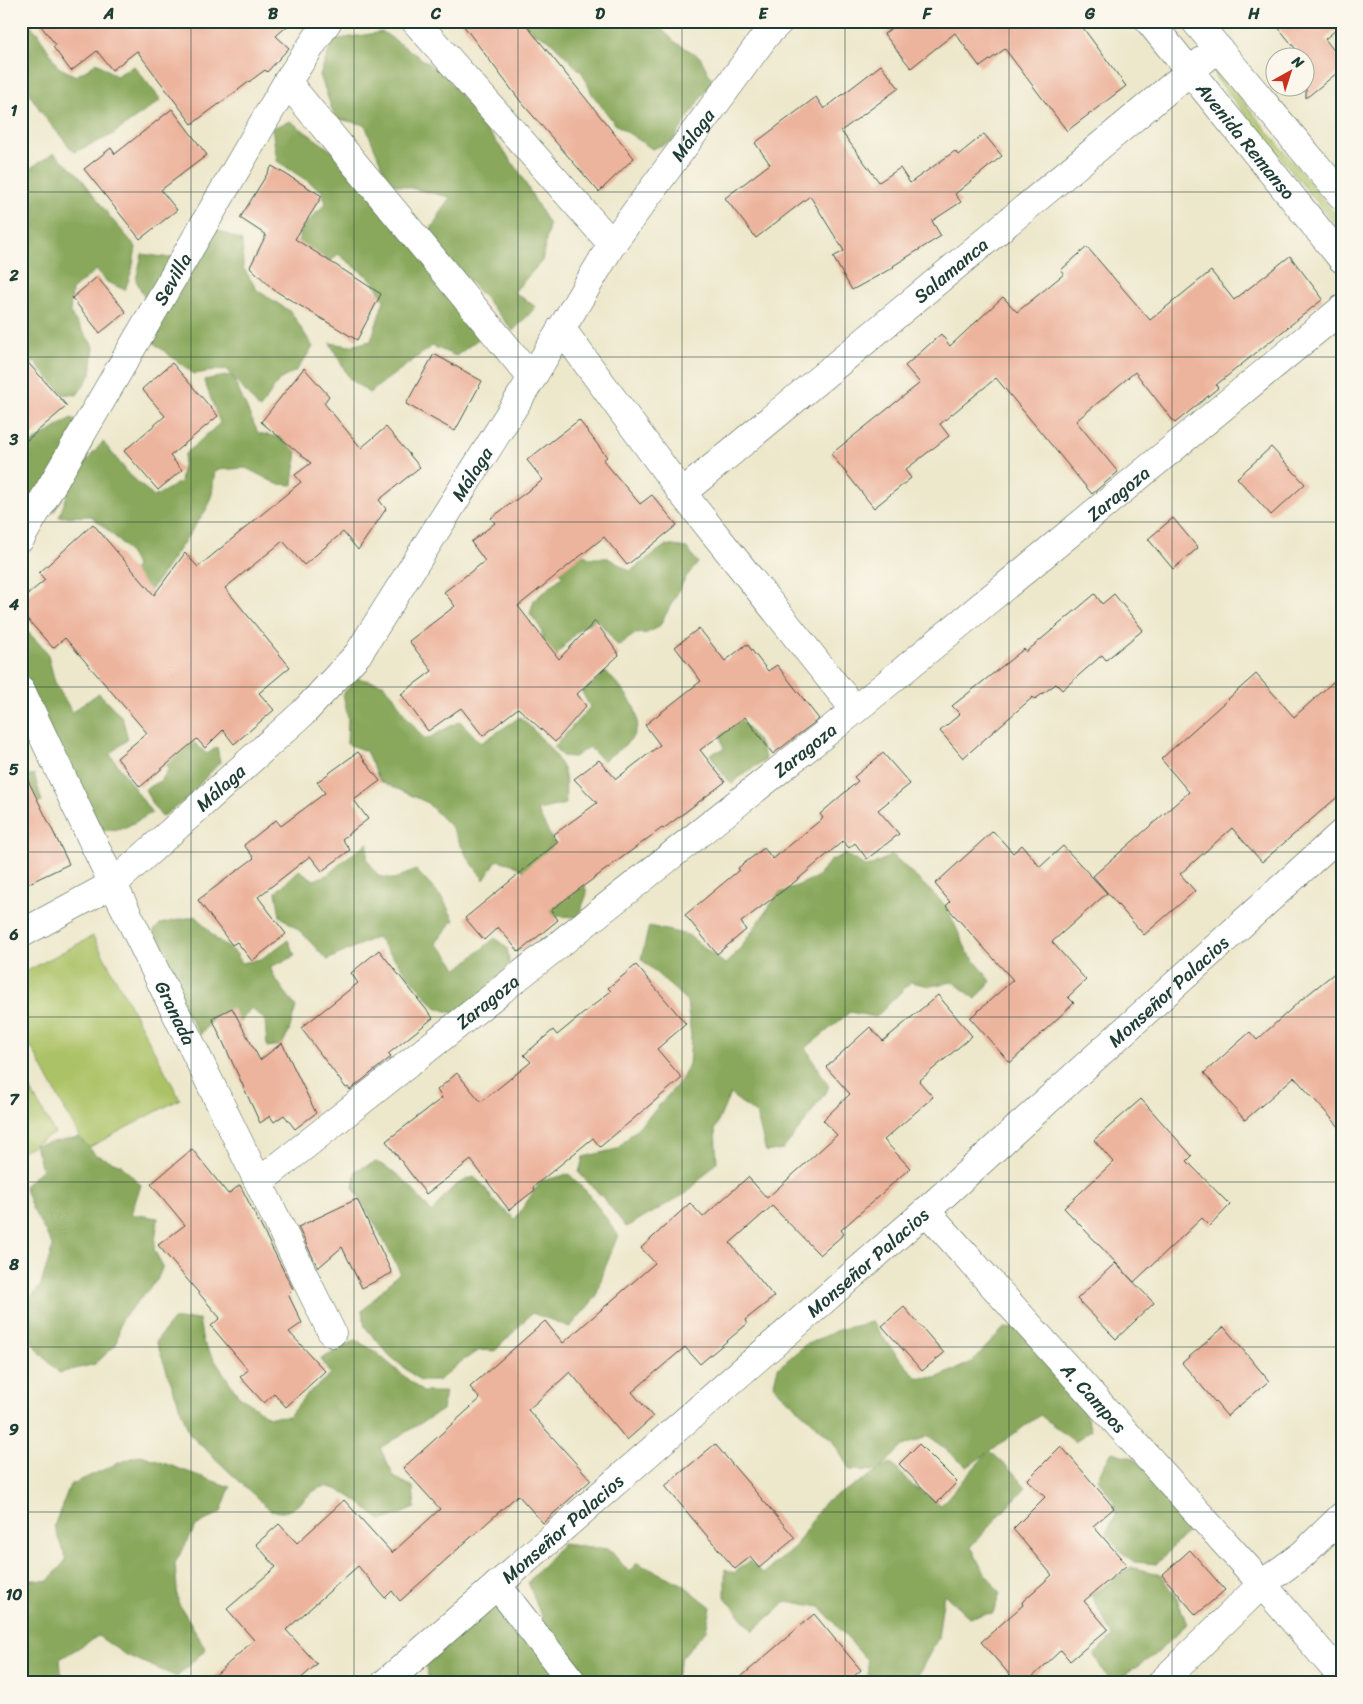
<svg xmlns="http://www.w3.org/2000/svg" width="1363" height="1704" viewBox="0 0 1363 1704" font-family="Sriracha,sans-serif">
  <style>
    .green { fill: #acc266; stroke: #66804d }
    .forest { fill: #89a85b; stroke: #547248; fill-rule: evenodd }
    .building { fill: #edb49d }
    .lines { fill: none; stroke-linecap: round; stroke-linejoin: round }
    .minor-casing { stroke: #3e564b; stroke-width: 29 }
    .minor { stroke: #fff; stroke-width: 28 }
    .grid { fill: none; stroke: #1f3d34; stroke-width: 1; stroke-opacity: 0.55 }
    .labels { text-anchor: middle; dominant-baseline: central; stroke-width: 4; stroke-linejoin: round; paint-order: stroke }
    .street-label { font-size: 19px; fill: #1f3d34; stroke: #fbf7ec }
    .neatline { fill: none; stroke: #1f3d34; stroke-width: 2 }
    .grid-label { font-size: 16px; text-anchor: middle; font-weight: bold; fill: #1f3d34 }
  </style>
  <rect width="100%" height="100%" fill="#fbf7ec"/>
  <filter id="ink" filterUnits="userSpaceOnUse"><feTurbulence type="fractalNoise" baseFrequency=".02" numOctaves="2"/><feDisplacementMap in="SourceGraphic" scale="10" xChannelSelector="R" yChannelSelector="G"/><feConvolveMatrix kernelMatrix="1 2 1 2 8 2 1 2 1" color-interpolation-filters="sRGB"/></filter>
  <filter id="wash" filterUnits="userSpaceOnUse"><feTurbulence type="fractalNoise" baseFrequency=".0096" numOctaves="4" result="noise"/><feDisplacementMap in="SourceGraphic" scale="20" xChannelSelector="R" yChannelSelector="G"/><feGaussianBlur stdDeviation="1.12" result="paint"/><feColorMatrix in="noise" values="0 0 0 0 0 0 0 0 0 0 0 0 0 0 0 0 0 1.4 0 .05"/><feComposite in="paint" operator="in"/></filter>
  <g filter="url(#wash)">
    <rect width="100%" height="100%" fill="#ede7cb"/>
    <g class="green">
      <polygon points="1217,72 1220,73 1342,222 1342,233 1215,77"/>
      <polygon points="93,936 180,1099 86,1149 21,1028 21,974"/>
      <polygon points="21,1073 55,1133 21,1152"/>
    </g>
    <g class="forest">
      <polygon points="21,21 25,21 37,32 58,67 76,76 90,68 96,62 116,76 134,66 161,100 110,136 74,152 47,120 21,82"/>
      <polygon points="515,21 653,21 675,42 700,57 712,80 673,141 652,149 615,124 592,94 583,74 548,39 517,26"/>
      <polygon points="383,32 445,75 518,170 549,225 542,261 514,292 536,307 513,331 486,299 438,247 485,334 456,356 432,346 369,393 349,378 330,343 350,346 371,341 384,300 372,280 338,254 316,277 291,261 303,227 326,203 321,190 277,161 272,128 290,121 339,156 427,236 450,197 389,183 365,125 335,118 320,75 333,40"/>
      <polygon points="54,153 79,175 110,217 136,247 132,270 125,290 107,282 96,270 72,290 70,313 94,347 91,374 77,395 63,394 34,362 21,371 21,174"/>
      <path d="M215,229L242,241L243,267L257,290L291,312L313,347L297,370L279,380L260,409L232,376L258,433L298,441L293,485L277,484L246,468L215,470L212,494L206,510L146,597L123,586L136,566C129,546 107,530 91,516L59,517L73,479L54,512L28,492L21,470V450L71,418L87,425L91,446L77,472L103,442L129,474L154,497L180,482L185,454L220,423L204,380L231,375L226,369L194,374L151,341L152,313L136,280L142,254L170,258Z"/>
      <polygon points="570,544 589,558 608,558 630,571 666,545 687,548 698,563 686,577 659,627 647,633 635,634 618,646 597,619 579,629 558,653 555,673 540,627 530,614 534,600 563,576 556,568"/>
      <polygon points="21,632 28,632 47,652 55,682 72,712 99,693 122,717 128,739 110,754 152,813 124,828 97,832 21,669"/>
      <path d="M606,672C622,689 650,714 631,739C624,747 612,754 603,761L589,747L574,757L562,756L554,747L590,707L582,692Z"/>
      <path d="M357,678L383,684L391,692L405,715L425,740L460,721L481,743L520,717C535,731 554,750 563,769C567,778 565,794 566,804L537,810L553,841L581,870L587,894L578,917L555,916L529,874L512,864L497,860L484,880L466,855L452,828L426,802L380,781L366,751L347,744L348,718L343,694Z"/>
      <polygon points="737,714 761,746 766,760 743,774 732,784 726,779 710,754 724,749 721,739 721,727"/>
      <polygon points="190,739 207,754 217,747 220,762 185,800 162,817 152,804 145,789 161,781 169,768 158,754"/>
      <polygon points="34,774 42,801 21,807 21,780"/>
      <polygon points="368,843 367,859 378,876 394,879 416,870 443,899 454,920 436,943 447,954 458,969 495,938 507,948 510,967 457,1014 436,1008 376,937 327,960 301,932 280,916 276,892 299,870 314,880 329,874 345,859"/>
      <polygon points="845,854 867,867 893,855 946,906 967,951 991,981 976,999 953,982 930,986 911,982 876,1017 850,1012 806,1048 829,1087 805,1122 783,1149 766,1152 757,1115 730,1094 715,1129 717,1162 687,1193 626,1227 605,1200 579,1173 583,1157 617,1149 655,1110 682,1079 689,1064 691,1036 687,1001 641,959 649,926 688,935 725,964 739,950 778,894 817,877 830,861"/>
      <polygon points="196,916 217,940 235,952 242,963 261,959 288,940 295,956 270,967 275,978 296,1007 289,1031 282,1045 267,1047 265,1020 251,1008 240,1023 214,1018 200,1035 174,992 174,972 147,939 160,924"/>
      <path d="M79,1137L96,1155L121,1165L141,1185L131,1214L158,1218L154,1250L163,1266L157,1280L121,1320L116,1345L95,1364L59,1373C42,1355 21,1335 21,1308L40,1287L53,1246L32,1208L24,1186L42,1169L35,1145Z"/>
      <path d="M376,1162C401,1172 415,1192 432,1213C446,1194 450,1185 474,1177L484,1186L492,1199L515,1219L541,1181L569,1174L589,1194L618,1235L603,1273L596,1297L570,1327L532,1313L495,1351L480,1350L462,1361L438,1381H420L390,1356L365,1327L362,1311L400,1272L374,1222L353,1187L356,1170Z"/>
      <path d="M199,1319L203,1342L238,1395L269,1417L289,1416L306,1395L331,1374L321,1359L355,1340L373,1350L423,1392H445L442,1410L380,1448L394,1477L413,1487L415,1508L382,1521C366,1510 349,1491 329,1487C312,1483 301,1511 282,1512C278,1512 274,1510 270,1510L190,1435L156,1341L173,1320Z"/>
      <path d="M872,1322L890,1347L916,1377L936,1378L972,1362L1004,1328L1049,1332L1080,1398L1091,1430L1075,1442L1040,1415L990,1451L1012,1471L1026,1487L971,1546L980,1565L1000,1594L993,1613L969,1617L944,1594L938,1638L914,1683H869L867,1660L820,1607L787,1601L753,1631L725,1597V1569L734,1573L749,1561L763,1574L793,1549L824,1503L878,1471L850,1470L832,1440L773,1386L778,1368L805,1345L841,1329ZM929,1436L967,1467L987,1453L941,1505L914,1487L891,1463L880,1469L903,1446Z"/>
      <polygon points="1112,1452 1133,1458 1168,1490 1192,1527 1157,1564 1134,1562 1120,1551 1106,1532 1116,1515 1114,1502 1097,1478"/>
      <polygon points="141,1455 230,1487 221,1512 196,1526 175,1563 178,1602 206,1649 177,1677 124,1654 98,1636 60,1659 62,1683 21,1683 21,1579 48,1581 66,1560 54,1526 70,1485 116,1464"/>
      <polygon points="562,1544 609,1549 629,1572 637,1563 682,1584 711,1607 706,1630 682,1657 674,1683 588,1683 548,1634 528,1582"/>
      <polygon points="1131,1567 1162,1575 1177,1599 1187,1624 1156,1654 1113,1683 1110,1683 1094,1655 1113,1636 1091,1595"/>
      <polygon points="493,1607 523,1619 580,1683 430,1683 424,1661 462,1626"/>
    </g>
    <g id="blocks">
      <g class="building">
        <polygon points="37,21 293,21 276,36 289,48 267,72 265,70 192,124 137,51 112,70 97,51 71,71 53,47 56,45"/>
        <polygon points="460,21 523,21 634,158 599,192 521,102"/>
        <polygon points="900,21 1078,21 1126,86 1067,131 1005,49 980,67 955,33 911,68 884,34"/>
        <polygon points="1273,21 1342,21 1342,25 1325,39 1342,61 1342,69 1306,98 1306,58 1303,58"/>
        <polygon points="881,65 899,88 841,131 879,182 900,168 910,183 955,151 958,155 984,134 1002,156 955,194 961,202 932,221 941,236 893,266 894,267 852,290 833,257 844,251 810,196 756,238 725,198 770,164 755,143 816,97 824,109"/>
        <polygon points="172,109 207,155 161,190 177,210 140,239 84,169 111,148 115,154"/>
        <polygon points="272,166 322,196 295,239 381,294 357,340 274,290 250,267 266,235 240,218"/>
        <polygon points="1087,247 1150,320 1211,271 1234,300 1290,256 1323,299 1216,385 1218,388 1175,423 1135,372 1076,421 1118,472 1092,494 996,378 940,424 949,436 905,470 911,478 874,508 831,454 920,383 905,366 941,334 950,346 1003,297 1017,312 1064,274 1061,270"/>
        <polygon points="97,277 126,312 100,333 72,298"/>
        <polygon points="434,354 482,381 455,431 406,404"/>
        <polygon points="21,355 67,406 21,445"/>
        <polygon points="172,363 218,416 170,456 182,470 158,490 124,451 165,416 142,389"/>
        <polygon points="304,368 329,396 324,403 361,448 386,427 420,467 379,500 386,509 358,550 343,532 304,565 283,541 225,588 290,667 259,693 274,710 234,744 223,730 205,748 197,739 140,787 117,758 147,733 65,638 53,648 21,612 21,600 45,580 39,573 93,524 154,595 185,553 198,567 301,482 295,475 311,463 261,422"/>
        <polygon points="579,420 607,457 603,460 640,504 652,495 677,525 627,565 604,537 518,606 559,659 595,621 619,655 577,694 586,706 555,742 518,708 483,736 461,708 428,731 401,694 432,671 409,641 455,606 444,592 485,561 471,542 495,523 491,518 543,480 527,460"/>
        <polygon points="1271,447 1305,484 1271,515 1237,478"/>
        <polygon points="1173,518 1198,548 1173,569 1148,539"/>
        <polygon points="1095,594 1102,604 1114,594 1143,630 1106,660 1102,655 1062,690 1056,684 1035,699 1033,697 963,758 940,731 960,714 952,706 1024,649 1026,652"/>
        <polygon points="699,628 725,661 747,644 768,671 777,665 819,719 773,754 745,717 700,750 725,782 663,829 662,828 551,910 558,920 519,952 498,927 484,940 465,918 558,842 553,835 597,803 574,779 599,760 616,779 660,745 645,725 701,681 675,647"/>
        <polygon points="1256,674 1294,717 1342,674 1342,793 1262,862 1232,828 1180,874 1195,891 1144,935 1093,876 1189,792 1161,759"/>
        <polygon points="358,752 380,781 354,800 368,819 342,839 350,850 322,871 310,856 258,897 286,934 252,961 237,942 232,945 198,900 254,858 244,845 276,820 281,826 325,793 317,782"/>
        <polygon points="883,753 910,784 878,810 899,834 867,859 855,843 849,848 843,841 797,880 741,922 746,930 717,954 685,915 739,870 738,868 764,848 773,859 823,818 820,814 858,781 854,777"/>
        <polygon points="21,766 69,864 21,887"/>
        <polygon points="993,831 1013,853 1022,845 1040,867 1063,846 1107,893 1052,942 1086,980 1068,997 1074,1003 1010,1063 970,1018 1013,980 946,906 950,902 935,884"/>
        <polygon points="379,950 433,1018 388,1054 391,1057 350,1090 348,1087 346,1088 301,1028 358,983 351,973"/>
        <polygon points="636,965 686,1024 657,1049 682,1078 600,1147 593,1138 533,1187 535,1190 509,1210 471,1160 426,1194 386,1141 442,1098 437,1090 457,1073 481,1102 531,1062 524,1055 553,1030 557,1035 611,991 608,988"/>
        <polygon points="1342,967 1342,1130 1294,1077 1245,1120 1204,1073 1250,1032 1257,1040 1301,1000"/>
        <polygon points="938,995 972,1036 919,1081 933,1097 884,1140 910,1168 841,1230 844,1234 820,1255 772,1206 730,1243 774,1297 745,1320 747,1324 700,1364 685,1347 632,1392 653,1417 627,1440 570,1372 528,1410 591,1480 543,1523 518,1495 400,1601 392,1591 385,1598 358,1566 286,1630 317,1664 296,1683 207,1683 254,1640 227,1609 276,1567 256,1544 279,1524 297,1543 344,1500 392,1553 440,1509 403,1468 480,1399 470,1387 545,1321 563,1343 655,1263 641,1248 690,1203 703,1217 748,1177 767,1198 837,1135 823,1120 850,1094 826,1067 870,1027 883,1041"/>
        <polygon points="232,1008 260,1060 282,1043 316,1113 295,1129 284,1115 274,1122 270,1116 260,1123 212,1018"/>
        <polygon points="1141,1099 1192,1156 1187,1161 1230,1205 1210,1226 1202,1218 1134,1282 1064,1208 1113,1162 1094,1140"/>
        <polygon points="192,1149 228,1194 240,1185 293,1289 288,1294 302,1323 289,1332 325,1371 286,1407 274,1394 264,1403 240,1377 248,1370 211,1326 220,1318 158,1245 185,1225 151,1184"/>
        <polygon points="357,1199 392,1273 362,1288 342,1247 318,1268 298,1227"/>
        <polygon points="1115,1263 1154,1303 1116,1339 1077,1299"/>
        <polygon points="904,1307 944,1353 922,1371 882,1326"/>
        <polygon points="1224,1327 1269,1381 1227,1416 1182,1363"/>
        <polygon points="715,1444 795,1538 759,1568 750,1557 735,1569 665,1486"/>
        <polygon points="919,1444 957,1482 937,1503 899,1464"/>
        <polygon points="1061,1446 1114,1508 1093,1526 1127,1565 1084,1601 1108,1629 1070,1661 1061,1650 1026,1683 1017,1683 981,1642 1023,1605 1022,1603 1023,1601 1052,1575 1013,1529 1045,1497 1027,1480"/>
        <polygon points="1190,1550 1225,1590 1196,1615 1162,1575"/>
        <polygon points="814,1614 861,1670 846,1683 734,1683"/>
      </g>
    </g>
  </g>
  <g filter="url(#ink)">
    <use href="#blocks" fill-opacity="0" stroke="#3e564b" stroke-width="1"/>
    <g class="lines">
      <defs>
        <g id="minor">
          <polyline points="415,21 612,244"/>
          <path id="s1" d="M1149,21L1342,259"/>
          <polyline points="1195,21 1342,196"/>
          <polyline points="287,82 532,378"/>
          <polyline points="561,328 682,493 855,710"/>
          <path id="s2" d="M682,493L1218,48"/>
          <path id="s3" d="M21,538L287,82L328,21"/>
          <path id="s4" d="M21,690L113,884L332,1333"/>
          <path id="s5" d="M21,934L113,884L303,713L358,654L532,378L612,244L766,35L780,21"/>
          <path id="s6" d="M259,1182L855,710L1342,309"/>
          <path id="s7" d="M926,1211L1262,1584L1342,1677"/>
          <polyline points="497,1585 573,1683"/>
          <path id="s8" d="M385,1683L926,1211L1342,833"/>
          <polyline points="1161,1683 1262,1584 1303,1554 1342,1516"/>
        </g>
      </defs>
      <use href="#minor" class="minor-casing"/>
      <use href="#minor" class="minor"/>
    </g>
  </g>
  <path class="grid" d="M191,21V1683M354,21V1683M518,21V1683M682,21V1683M845,21V1683M1009,21V1683M1172,21V1683M21,192H1342M21,357H1342M21,522H1342M21,687H1342M21,852H1342M21,1017H1342M21,1182H1342M21,1347H1342M21,1512H1342"/>
  <g class="labels">
    <g class="street-label">
      <text stroke="none"><textPath href="#s5" startOffset="1059">Málaga</textPath></text>
      <text stroke="none"><textPath href="#s1" startOffset="154">Avenida Remanso</textPath></text>
      <text stroke="none"><textPath href="#s2" startOffset="349">Salamanca</textPath></text>
      <text stroke="none"><textPath href="#s3" startOffset="300">Sevilla</textPath></text>
      <text stroke="none"><textPath href="#s5" startOffset="654">Málaga</textPath></text>
      <text stroke="none"><textPath href="#s6" startOffset="1101">Zaragoza</textPath></text>
      <text stroke="none"><textPath href="#s6" startOffset="696">Zaragoza</textPath></text>
      <text stroke="none"><textPath href="#s5" startOffset="249">Málaga</textPath></text>
      <text stroke="none"><textPath href="#s8" startOffset="1045">Monseñor Palacios</textPath></text>
      <text stroke="none"><textPath href="#s6" startOffset="291">Zaragoza</textPath></text>
      <text stroke="none"><textPath href="#s4" startOffset="358">Granada</textPath></text>
      <text stroke="none"><textPath href="#s8" startOffset="640">Monseñor Palacios</textPath></text>
      <text stroke="none"><textPath href="#s7" startOffset="251">A. Campos</textPath></text>
      <text stroke="none"><textPath href="#s8" startOffset="235">Monseñor Palacios</textPath></text>
    </g>
  </g>
  <rect width="1363" height="1704" fill="none" stroke="#fbf7ec" stroke-width="55"/>
  <g transform="translate(1290 72) rotate(39)"><circle r="24" fill="#fbf7ec" stroke="#a3ada2"/>
  <path d="M0-4L9 19L0 12L-9 19Z" fill="#c8321e"/>
  <text y="-8" font-size="14" font-weight="bold" text-anchor="middle" fill="#1f3d34">N</text>
  </g>
  <rect x="28" y="28" width="1308" height="1648" class="neatline"/>
  <g class="grid-label">
    <text x="109" y="19">A</text>
    <text x="273" y="19">B</text>
    <text x="436" y="19">C</text>
    <text x="600" y="19">D</text>
    <text x="763" y="19">E</text>
    <text x="927" y="19">F</text>
    <text x="1090" y="19">G</text>
    <text x="1254" y="19">H</text>
    <text x="14" y="116">1</text>
    <text x="14" y="281">2</text>
    <text x="14" y="445">3</text>
    <text x="14" y="610">4</text>
    <text x="14" y="775">5</text>
    <text x="14" y="940">6</text>
    <text x="14" y="1105">7</text>
    <text x="14" y="1270">8</text>
    <text x="14" y="1435">9</text>
    <text x="14" y="1600">10</text>
  </g>
</svg>
